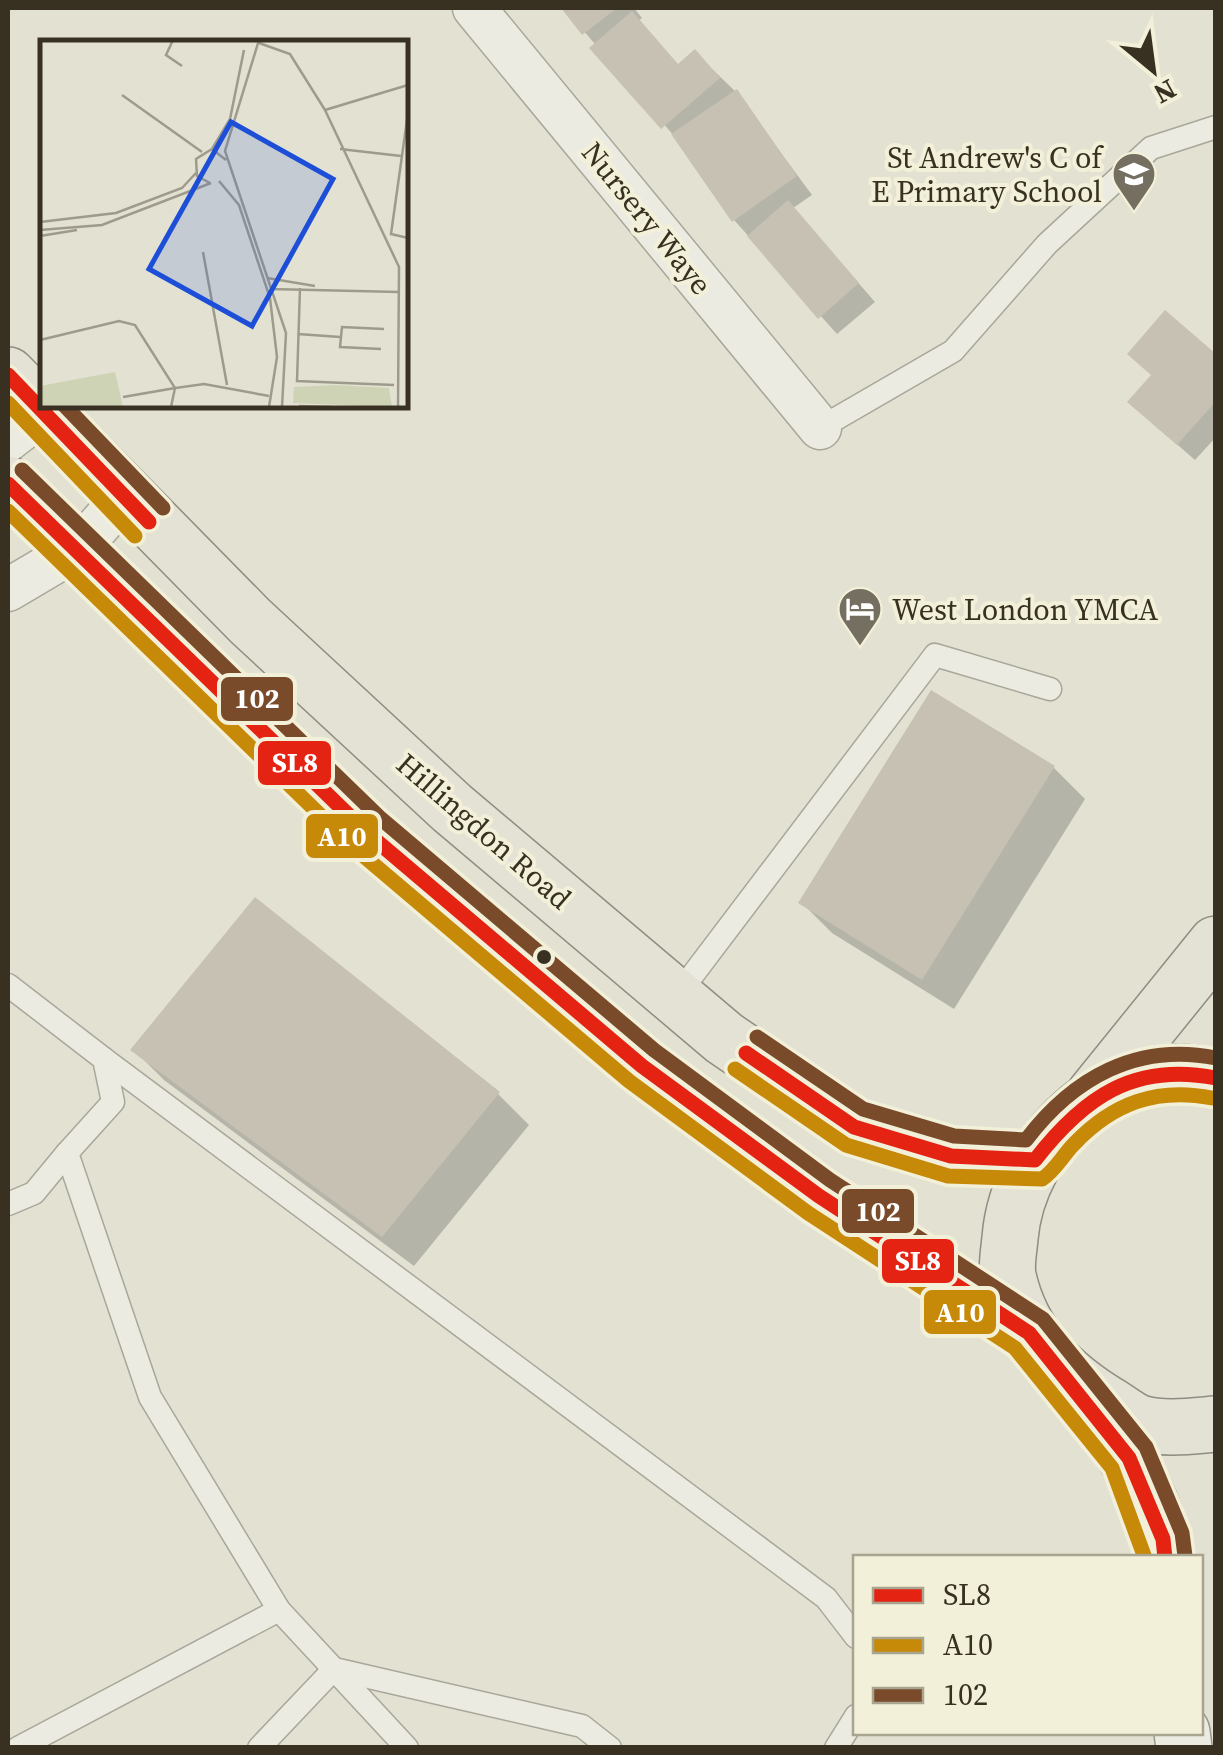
<svg xmlns="http://www.w3.org/2000/svg" width="1223" height="1755" viewBox="0 0 1223 1755" font-family="'Source Serif 4',serif">
  <style>
    .shadow { fill: #0003 }
    .building { fill: #c7c1b3 }
    .lines { fill: none; stroke-linecap: round; stroke-linejoin: round }
    .lane-casing { stroke: #a9a69a; stroke-width: 25 }
    .street-casing { stroke: #a9a69a; stroke-width: 45 }
    .secondary-casing { stroke: #99968a; stroke-width: 58 }
    .primary-casing { stroke: #8f8c81; stroke-width: 58 }
    .lane { stroke: #ecebe2; stroke-width: 22 }
    .street { stroke: #ecebe2; stroke-width: 42 }
    .secondary { stroke: #ecebe2; stroke-width: 55 }
    .primary { stroke: #e3e2d5; stroke-width: 55 }
    .bus-1-casing { stroke: #f3f0d9; stroke-width: 22 }
    .bus-2-casing { stroke: #f3f0d9; stroke-width: 22 }
    .bus-3-casing { stroke: #f3f0d9; stroke-width: 22 }
    .bus-1 { stroke: #e42313; stroke-width: 15 }
    .bus-2 { stroke: #c78908; stroke-width: 15 }
    .bus-3 { stroke: #7a4b2a; stroke-width: 15 }
    .bus-dot { fill: #383122; stroke: #f3f0d9; stroke-width: 4 }
    .labels { text-anchor: middle; dominant-baseline: central; stroke-width: 8; stroke-linejoin: round; paint-order: stroke }
    .poi-label { font-size: 30px; fill: #383122; stroke: #f3f0d9; text-anchor: end }
    .street-label { font-size: 30px; fill: #383122; stroke: #f3f0d9 }
    .inset-road { fill: none; stroke: #9f9b8c; stroke-width: 2.5 }
    .view { fill: #1d4ed8; fill-opacity: 0.15; stroke: #1d4ed8; stroke-width: 5 }
    .inset-edge { fill: none; stroke: #383122; stroke-width: 5 }
    .line-badge { stroke: #f3f0d9; stroke-width: 4 }
    .badge-label { font-size: 28px; text-anchor: middle; font-weight: bold; fill: #fff }
  </style>
  <rect width="100%" height="100%" fill="#e3e1d2"/>
  <g class="shadow">
    <polygon points="564,8 634,8 642,18 638,21 679,66 712,69 736,92 812,195 793,208 875,302 837,334 734,220 681,144"/>
    <polygon points="1216,358 1216,437 1195,460 1148,419"/>
    <polygon points="932,693 1054,768 1085,799 954,1009 832,933 801,902"/>
    <polygon points="255,900 498,1094 529,1125 414,1266 164,1080 134,1050"/>
  </g>
  <g class="building">
    <polygon points="561,8 617,8 582,35"/>
    <polygon points="632,11 678,64 695,49 720,78 661,129 589,48"/>
    <polygon points="737,89 797,176 732,222 671,134"/>
    <polygon points="788,200 859,283 818,319 747,236"/>
    <polygon points="1165,310 1216,354 1216,401 1177,445 1127,402 1151,375 1127,354"/>
    <polygon points="931,690 1055,766 922,980 798,903"/>
    <polygon points="255,897 500,1092 382,1237 130,1050"/>
  </g>
  <g class="lines">
    <defs>
      <g id="lane">
        <polyline points="820,428 953,351 1047,244 1151,148 1216,127"/>
        <polyline points="8,985 104,1059 113,1102 67,1153 150,1397 279,1610 407,1748"/>
        <polyline points="676,997 935,655 1050,689"/>
        <polyline points="104,1059 826,1598 856,1637"/>
        <polyline points="8,1204 34,1193 67,1153"/>
        <polyline points="18,1748 279,1610"/>
        <polyline points="259,1748 334,1669 582,1726 610,1748"/>
        <polyline points="836,1748 856,1716"/>
      </g>
      <g id="street">
        <polyline points="474,8 820,428"/>
        <polyline points="8,440 43,413"/>
        <polyline points="8,590 79,548 124,497"/>
      </g>
      <g id="secondary">
        <path d="M1072,1383C1112,1435 1157,1490 1165,1558"/>
        <polyline points="1182,1732 1184,1748"/>
      </g>
      <g id="primary">
        <polyline points="8,375 250,621 452,808 724,1038 854,1127 951,1156 1035,1160"/>
        <polyline points="8,484 366,832 642,1066 819,1196 1029,1333"/>
        <path d="M1216,1078C1115,1047 1018,1141 1010,1238C1009,1250 1006,1264 1008,1276C1021,1337 1062,1377 1113,1407C1121,1412 1131,1420 1140,1423C1163,1430 1192,1426 1216,1424"/>
        <polyline points="1094,1095 1216,944"/>
      </g>
    </defs>
    <use href="#lane" class="lane-casing"/>
    <use href="#street" class="street-casing"/>
    <use href="#secondary" class="secondary-casing"/>
    <use href="#primary" class="primary-casing"/>
    <use href="#lane" class="lane"/>
    <use href="#street" class="street"/>
    <use href="#secondary" class="secondary"/>
    <use href="#primary" class="primary"/>
    <defs>
      <g id="bus-1">
        <polyline points="8,375 149,522"/>
        <polyline points="8,484 366,832 642,1066 819,1196 1029,1333 1129,1458 1163,1539 1165,1558"/>
        <path d="M746,1053L854,1127L951,1156L1035,1160C1084,1097 1134,1062 1216,1078"/>
      </g>
      <g id="bus-2">
        <polyline points="8,403 135,536"/>
        <polyline points="8,511 352,846 629,1081 808,1213 1015,1348 1112,1468 1145,1558"/>
        <path d="M735,1069L846,1145L948,1176L1042,1179C1055,1171 1063,1155 1074,1144C1113,1103 1157,1087 1212,1098"/>
      </g>
      <g id="bus-3">
        <polyline points="64,405 163,508"/>
        <polyline points="22,470 379,817 654,1050 830,1180 1043,1319 1146,1447 1182,1533 1185,1556"/>
        <path d="M757,1037L863,1109L954,1136L1026,1140C1073,1078 1137,1042 1216,1058"/>
      </g>
    </defs>
    <use href="#bus-1" class="bus-1-casing"/>
    <use href="#bus-2" class="bus-2-casing"/>
    <use href="#bus-3" class="bus-3-casing"/>
    <use href="#bus-1" class="bus-1"/>
    <use href="#bus-2" class="bus-2"/>
    <use href="#bus-3" class="bus-3"/>
  </g>
  <defs>
    <symbol id="school-pin" viewBox="-11 -11 22 30"><path d="M0 17L-7.5 6A9.5 9.5 0 1 1 7.5 6Z" fill="#746f60" stroke="#f3f0d9"/><path d="M0-5L7-2L0 1L-7-2ZM-4 1L0 2.5L4 1V4Q0 6-4 4Z" fill="#fff"/></symbol>
    <symbol id="hotel-pin" viewBox="-11 -11 22 30"><path d="M0 17L-7.5 6A9.5 9.5 0 1 1 7.5 6Z" fill="#746f60" stroke="#f3f0d9"/><path d="M-6-4.5h1.5V1H6V5H4.5V3h-9V5H-6ZM-4 0a1.8 1.8 0 1 1 3.6 0ZM.5 0V-2.5h3Q6-2.5 6 0Z" fill="#fff"/></symbol>
  </defs>
  <g fill-rule="evenodd">
    <use href="#school-pin" x="1109" y="149" width="50" height="68"/>
    <use href="#hotel-pin" x="835" y="584" width="50" height="68"/>
  </g>
  <circle class="bus-dot" cx="544" cy="957" r="9"/>
  <g class="labels">
    <g class="poi-label">
      <text x="1102" y="157">St Andrew's C of<tspan x="1102" dy="34">E Primary School</tspan></text>
      <text x="892" y="609" text-anchor="start">West London YMCA</text>
    </g>
    <g class="street-label">
      <text transform="translate(647 218) rotate(51)">Nursery Waye</text>
      <text transform="translate(484 831) rotate(41)">Hillingdon Road</text>
    </g>
  </g>
  <g transform="translate(40 40)">
    <rect width="368" height="368" fill="#e3e1d2"/>
    <path d="M75,332L83,367H0V346ZM295,345L349,348L352,367L253,363L254,347Z" fill="#ced3b5"/>
    <path class="inset-road" d="M133,0L126,15L142,26M219,0L185,111L246,293L242,367M219,3L250,14L285,70M82,55L162,112M285,70L359,227L358,367M285,70L368,45M368,73L351,194L368,198M172,109L190,79L204,10M300,109L361,116M179,141L199,165L230,258L237,317L229,367M170,143L157,136L156,119L172,109L186,120M0,182L76,173L142,148L156,133M0,190L62,185L171,143M0,196L37,190M163,212L187,345M227,238L275,246M260,248L257,341L354,345M230,249L359,252M258,294L300,297M0,300L79,281L95,285L135,348L83,357M341,309L300,307L302,287L344,289M259,366L291,367M131,367L135,348L164,344L229,356"/>
    <path class="view" d="M191,82L293,139L212,286L109,229Z"/>
    <rect width="368" height="368" class="inset-edge"/>
  </g>
  <g class="line-badge">
    <rect x="219" y="675" width="76" height="48" rx="10" fill="#7a4b2a"/>
    <rect x="256" y="739" width="77" height="48" rx="10" fill="#e42313"/>
    <rect x="304" y="812" width="76" height="48" rx="10" fill="#c78908"/>
    <rect x="840" y="1187" width="76" height="48" rx="10" fill="#7a4b2a"/>
    <rect x="880" y="1237" width="76" height="48" rx="10" fill="#e42313"/>
    <rect x="922" y="1288" width="76" height="48" rx="10" fill="#c78908"/>
  </g>
  <g class="badge-label">
    <text x="257" y="708">102</text>
    <text x="295" y="772">SL8</text>
    <text x="342" y="846">A10</text>
    <text x="878" y="1221">102</text>
    <text x="918" y="1270">SL8</text>
    <text x="960" y="1322">A10</text>
  </g>
  <rect width="1223" height="1755" fill="none" stroke="#383122" stroke-width="20"/>
  <rect x="853" y="1555" width="350" height="180" fill="#f3f0d9" stroke="#a8a490" stroke-width="2.5"/>
  <rect x="873" y="1588" width="50" height="15" fill="#e42313" stroke="#a8a490" stroke-width="2.5"/>
  <text x="943" y="1605" font-size="30" fill="#383122">SL8</text>
  <rect x="873" y="1638" width="50" height="15" fill="#c78908" stroke="#a8a490" stroke-width="2.5"/>
  <text x="943" y="1655" font-size="30" fill="#383122">A10</text>
  <rect x="873" y="1688" width="50" height="15" fill="#7a4b2a" stroke="#a8a490" stroke-width="2.5"/>
  <text x="943" y="1705" font-size="30" fill="#383122">102</text>
  <g transform="translate(1153 70) rotate(151)" stroke="#f3f0d9" stroke-width="8" paint-order="stroke">
  <path d="M0-8L18 38L0 25L-18 38Z" fill="#383122"/>
  <text y="-15" font-size="28" font-weight="bold" text-anchor="middle" fill="#383122">N</text>
  </g>
</svg>
